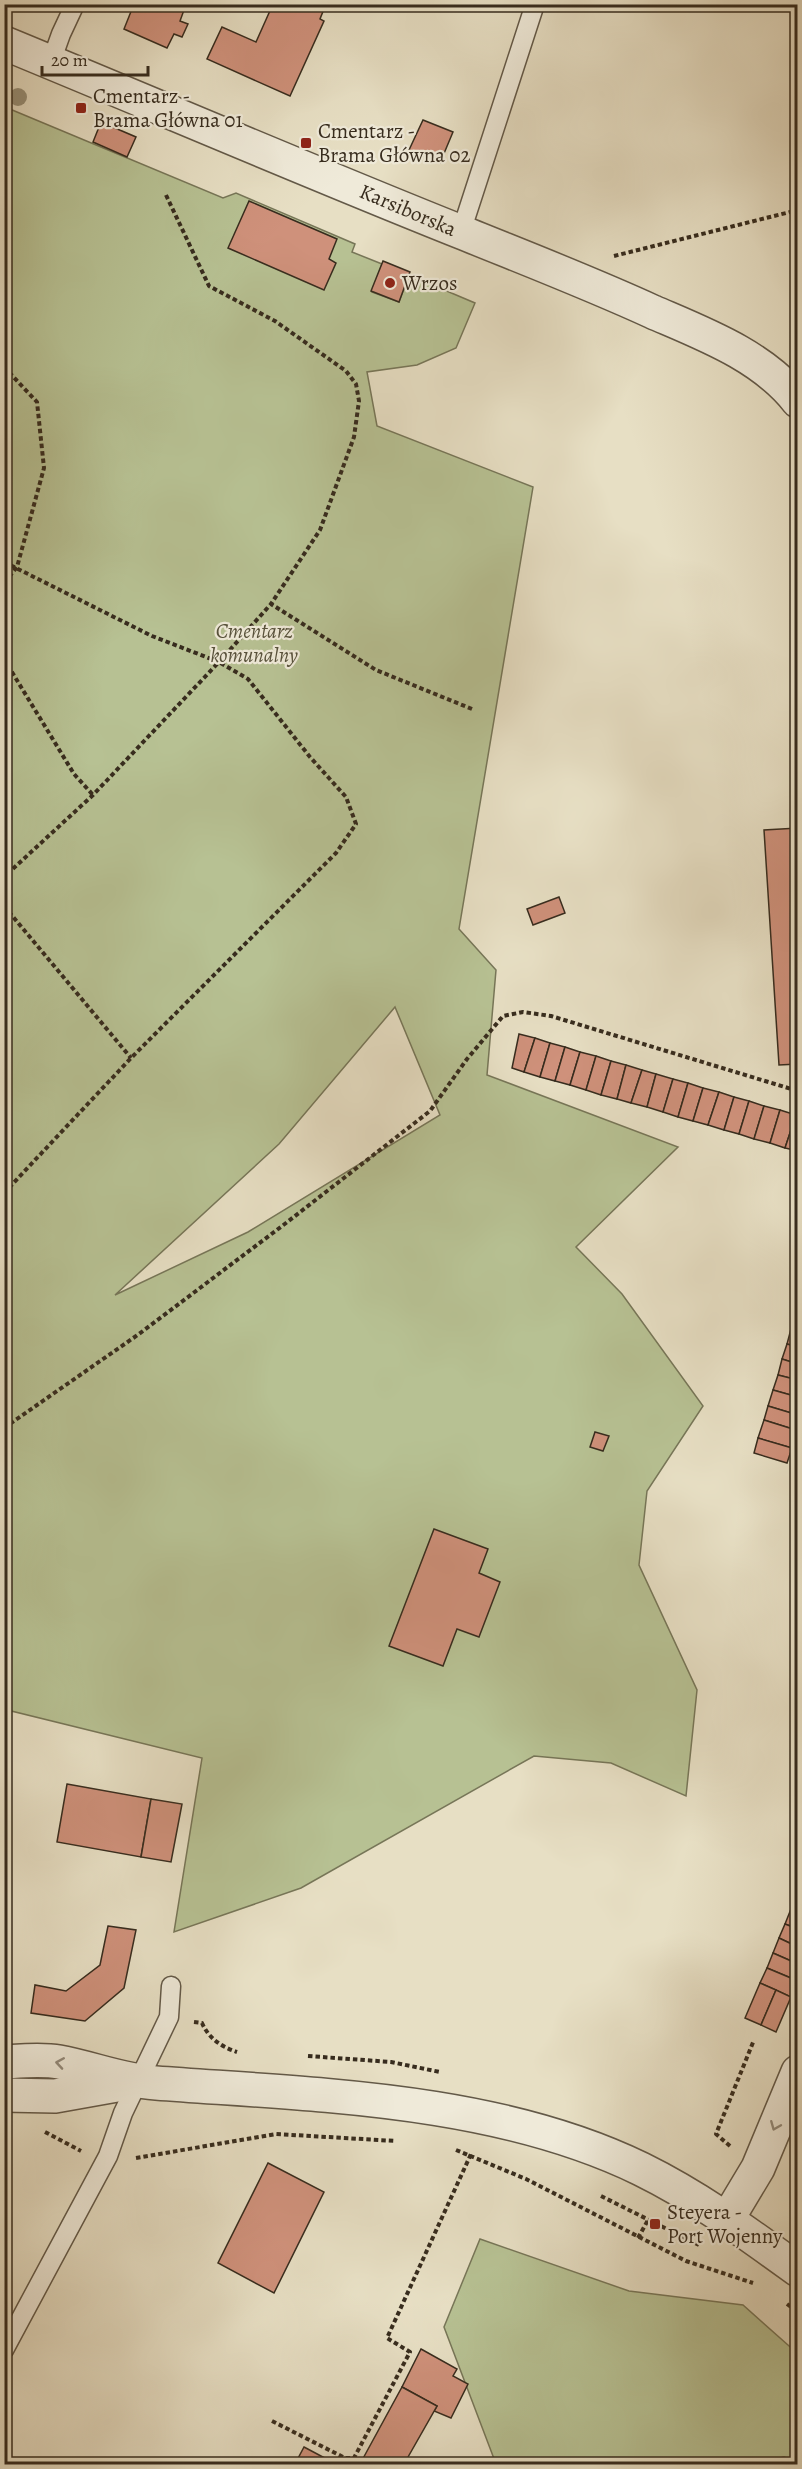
<svg xmlns="http://www.w3.org/2000/svg" width="802" height="2469" viewBox="0 0 802 2469" font-family="Alegreya,serif">
  <style>
    .green { fill: #b7c193; stroke: #777658; stroke-width: 1.5; fill-rule: evenodd }
    .building { fill: #cf917b; stroke: #372c1e; stroke-width: 1.5 }
    .lines { fill: none; stroke-linecap: round; stroke-linejoin: round }
    .service-casing { stroke: #635948; stroke-width: 21 }
    .minor-casing { stroke: #635948; stroke-width: 36 }
    .tertiary-casing { stroke: #635948; stroke-width: 36 }
    .path { stroke: #372c1e; stroke-width: 4; stroke-dasharray: 4.5 3; stroke-linecap: butt }
    .service { stroke: #efead9; stroke-width: 18 }
    .minor { stroke: #efead9; stroke-width: 33 }
    .tertiary { stroke: #efead9; stroke-width: 33 }
    .tree { fill: #989179 }
    .oneway { stroke: #938b7c }
    .poi-dot { fill: #8f2418; stroke: #efead9; stroke-width: 2 }
    .labels { text-anchor: middle; dominant-baseline: central; stroke-width: 4.5; stroke-linejoin: round; paint-order: stroke }
    .poi-label { font-size: 21px; fill: #372c1e; stroke: #efead9; text-anchor: start }
    .street-label { font-size: 21px; fill: #372c1e; stroke: #efead9 }
    .park-label { font-size: 21px; font-style: italic; fill: #57513b; stroke: #efead9 }
  </style>
  <rect width="100%" height="100%" fill="#e7dfc4"/>
  <filter id="stains"><feTurbulence type="fractalNoise" baseFrequency=".00333" numOctaves="4"/><feColorMatrix values="0 0 0 0 .2 0 0 0 0 .09 0 0 0 0 .02 0 0 0 .5 -.17"/></filter>
  <radialGradient id="worn" r=".72"><stop offset=".6" stop-color="#630" stop-opacity="0"/><stop offset="1" stop-color="#630" stop-opacity=".3"/></radialGradient>
  <g class="green">
    <path d="M5,107L223,198L236,193L355,244L352,252L382,264L372,292L399,302L409,275L475,303L456,348L417,365L367,372L377,426L533,487L459,929L496,970L487,1075L678,1147L576,1247L622,1294L703,1406L647,1491L639,1565L697,1690L686,1796L611,1763L534,1756L301,1888L174,1932L202,1758L7,1710L5,1715ZM395,1007L440,1115L248,1232L115,1295L279,1144Z"/>
    <polygon points="480,2239 629,2291 743,2305 797,2353 797,2462 784,2457 751,2464 496,2464 444,2327"/>
  </g>
  <g class="building">
    <polygon points="134,4 171,4 184,10 180,21 188,24 182,37 174,34 167,48 124,29"/>
    <polygon points="273,4 326,4 320,19 324,21 290,96 207,59 222,27 256,42"/>
    <polygon points="423,120 453,132 440,163 409,150"/>
    <polygon points="101,122 136,137 127,157 93,142"/>
    <polygon points="249,201 337,239 329,259 336,263 324,290 228,248"/>
    <polygon points="383,261 410,272 399,302 371,291"/>
    <polygon points="798,828 798,1064 779,1065 764,830"/>
    <polygon points="559,897 565,913 533,925 527,909"/>
    <polygon points="519,1034 535,1038 524,1072 512,1068"/>
    <polygon points="535,1038 550,1043 540,1077 524,1072"/>
    <polygon points="550,1043 565,1047 555,1081 540,1077"/>
    <polygon points="565,1047 580,1052 570,1085 555,1081"/>
    <polygon points="580,1052 596,1056 586,1090 570,1085"/>
    <polygon points="596,1056 611,1061 601,1095 586,1090"/>
    <polygon points="611,1061 626,1065 617,1099 601,1095"/>
    <polygon points="626,1065 642,1070 631,1103 617,1099"/>
    <polygon points="642,1070 656,1074 647,1107 631,1103"/>
    <polygon points="656,1074 673,1079 663,1112 647,1107"/>
    <polygon points="673,1079 688,1083 678,1117 663,1112"/>
    <polygon points="688,1083 703,1088 693,1121 678,1117"/>
    <polygon points="703,1088 719,1092 708,1125 693,1121"/>
    <polygon points="719,1092 734,1097 724,1130 708,1125"/>
    <polygon points="734,1097 749,1101 739,1134 724,1130"/>
    <polygon points="749,1101 764,1106 754,1139 739,1134"/>
    <polygon points="764,1106 780,1110 770,1143 754,1139"/>
    <polygon points="780,1110 796,1115 785,1148 770,1143"/>
    <polygon points="796,1115 798,1115 798,1151 785,1148"/>
    <polygon points="796,1313 798,1313 798,1331 791,1329"/>
    <polygon points="791,1329 798,1331 798,1347 787,1344"/>
    <polygon points="787,1344 798,1347 798,1364 782,1359"/>
    <polygon points="782,1359 798,1364 798,1380 778,1375"/>
    <polygon points="778,1375 798,1380 798,1397 773,1390"/>
    <polygon points="773,1390 798,1397 798,1415 768,1406"/>
    <polygon points="768,1406 798,1415 796,1430 764,1420"/>
    <polygon points="764,1420 796,1430 792,1448 758,1438"/>
    <polygon points="595,1432 609,1436 603,1451 590,1447"/>
    <polygon points="758,1438 792,1448 787,1463 754,1453"/>
    <polygon points="434,1529 488,1549 479,1573 500,1582 479,1637 457,1629 443,1666 389,1646"/>
    <polygon points="67,1784 151,1799 141,1857 57,1842"/>
    <polygon points="151,1799 182,1804 171,1862 141,1857"/>
    <polygon points="791,1909 798,1912 798,1929 785,1924"/>
    <polygon points="785,1924 798,1929 798,1947 779,1938"/>
    <polygon points="108,1926 136,1930 124,1988 85,2021 31,2013 35,1985 66,1991 100,1965"/>
    <polygon points="779,1938 798,1947 798,1964 773,1953"/>
    <polygon points="773,1953 798,1964 798,1981 767,1968"/>
    <polygon points="767,1968 798,1981 791,1997 760,1983"/>
    <polygon points="760,1983 776,1990 761,2025 745,2018"/>
    <polygon points="776,1990 791,1997 776,2032 761,2025"/>
    <polygon points="268,2163 324,2192 274,2293 218,2263"/>
    <polygon points="421,2349 457,2369 453,2376 468,2384 451,2418 434,2411 437,2406 402,2387"/>
    <polygon points="402,2387 437,2406 404,2464 360,2464"/>
    <polygon points="304,2447 336,2464 295,2464"/>
  </g>
  <g class="lines">
    <defs>
      <g id="service">
        <polyline points="51,62 61,34 75,4"/>
        <polyline points="461,232 535,4"/>
        <polyline points="4,2350 108,2156 123,2113 169,2017 171,1986"/>
      </g>
      <g id="minor">
        <path d="M4,43C157,106 308,171 461,232C525,258 590,283 653,312C704,334 763,356 798,401"/>
        <polyline points="728,2218 758,2168 798,2072"/>
      </g>
      <g id="tertiary">
        <path d="M4,2062C22,2061 42,2059 59,2062C92,2068 123,2081 156,2083C316,2095 495,2098 641,2169C698,2197 747,2233 798,2270"/>
        <polyline points="4,2095 55,2096 128,2083"/>
      </g>
    </defs>
    <use href="#service" class="service-casing"/>
    <use href="#minor" class="minor-casing"/>
    <use href="#tertiary" class="tertiary-casing"/>
    <g class="path">
      <polyline points="166,195 209,286 275,321 346,371 356,384 359,401 354,437 320,530 271,604"/>
      <polyline points="614,256 798,210"/>
      <polyline points="4,367 37,402 44,468 17,567 4,583"/>
      <polyline points="4,562 152,636 219,662 93,795 4,877"/>
      <polyline points="4,659 74,774 93,795"/>
      <polyline points="4,906 131,1058"/>
      <polyline points="4,1193 131,1058 336,853 356,824 346,797 310,757 248,679 219,662 271,604 376,670 472,709"/>
      <polyline points="4,1428 139,1334 286,1223 430,1111 467,1059 503,1016 523,1012 551,1016 798,1091"/>
      <path d="M194,2022L202,2023C209,2039 222,2047 237,2052"/>
      <polyline points="308,2056 391,2062 440,2072"/>
      <polyline points="45,2132 81,2151"/>
      <polyline points="730,2146 716,2134 754,2040"/>
      <polyline points="456,2150 526,2179 686,2261 753,2283"/>
      <polyline points="136,2158 276,2134 396,2141"/>
      <polyline points="601,2196 699,2245"/>
      <polyline points="638,2238 648,2220"/>
      <polyline points="787,2304 798,2312"/>
      <polyline points="272,2421 345,2458 354,2458 410,2352 387,2338 471,2154"/>
    </g>
    <use href="#service" class="service"/>
    <use href="#minor" class="minor"/>
    <use href="#tertiary" class="tertiary"/>
  </g>
  <circle class="tree" cx="18" cy="97" r="9"/>
  <defs><path id="oneway-chevron" d="M-2-3.5L2.5 0L-2 3.5" fill="none" stroke-width="1.6" stroke-linecap="round" stroke-linejoin="round" transform="scale(1.5)"/></defs>
  <g class="oneway">
    <use href="#oneway-chevron" transform="translate(60 2063) rotate(-171)"/>
    <use href="#oneway-chevron" transform="translate(775 2126) rotate(112)"/>
  </g>
  <g class="poi-dot">
    <rect x="75" y="102" width="12" height="12" rx="3"/>
    <rect x="300" y="137" width="12" height="12" rx="3"/>
    <circle cx="390" cy="283" r="6"/>
    <rect x="649" y="2218" width="12" height="12" rx="3"/>
  </g>
  <g class="labels">
    <g class="poi-label">
      <text x="93" y="96">Cmentarz -<tspan x="93" dy="24">Brama Główna 01</tspan></text>
      <text x="318" y="131">Cmentarz -<tspan x="318" dy="24">Brama Główna 02</tspan></text>
      <text x="402" y="283">Wrzos</text>
      <text x="667" y="2212">Steyera -<tspan x="667" dy="24">Port Wojenny</tspan></text>
    </g>
    <g class="street-label">
      <text transform="translate(408 210) rotate(23)">Karsiborska</text>
    </g>
    <g class="park-label">
      <text x="254" y="631">Cmentarz<tspan x="254" dy="24">komunalny</tspan></text>
    </g>
  </g>
  <rect width="802" height="2469" fill="none" stroke="#e7dfc4" stroke-width="24"/>
  <rect x="6" y="6" width="790" height="2457" fill="none" stroke="#372c1e" stroke-width="3"/>
  <rect x="12" y="12" width="778" height="2445" fill="none" stroke="#372c1e" stroke-width="1.5"/>
  <path d="M42 66v9h106v-9" fill="none" stroke="#372c1e" stroke-width="3"/>
  <text x="51" y="66" font-size="18" fill="#372c1e" stroke="#efead9" stroke-width="4.5" paint-order="stroke">20 m</text>
  <rect width="100%" height="100%" filter="url(#stains)"/>
  <rect width="100%" height="100%" fill="url(#worn)"/>
</svg>
